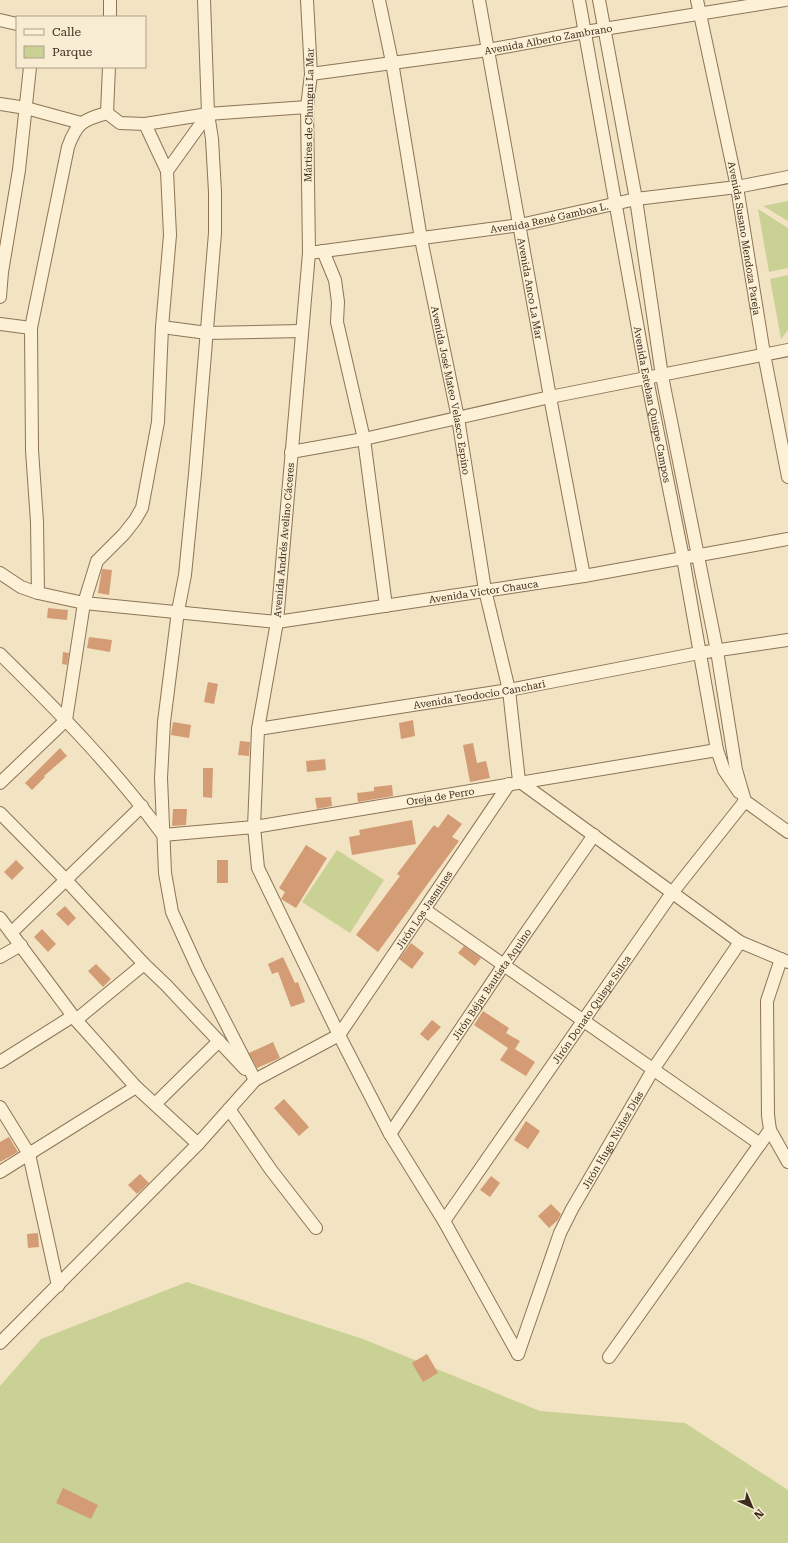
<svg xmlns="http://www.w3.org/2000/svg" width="788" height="1543" viewBox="0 0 788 1543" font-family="'Roboto Serif',serif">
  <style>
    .green { fill: #cad195 }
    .building { fill: #d39c74 }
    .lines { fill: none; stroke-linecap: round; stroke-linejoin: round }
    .street-casing { stroke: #8d7457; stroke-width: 14 }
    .street { stroke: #fcf0d6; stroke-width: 12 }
    .labels { text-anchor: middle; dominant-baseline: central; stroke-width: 3; stroke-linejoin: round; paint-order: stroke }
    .street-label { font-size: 10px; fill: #3c2c1d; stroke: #f8edd2 }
  </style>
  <rect width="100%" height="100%" fill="#f2e3c2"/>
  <g class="green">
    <polygon points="788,201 788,221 763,206"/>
    <polygon points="758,209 788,228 788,268 769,272"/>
    <polygon points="788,275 788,330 781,339 770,279"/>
    <polygon points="337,850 384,880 350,933 302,902"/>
    <polygon points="187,1282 363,1339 540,1411 685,1423 788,1490 788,1543 0,1543 0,1386 41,1339"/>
  </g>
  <g class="building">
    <polygon points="102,569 112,570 109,595 98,593"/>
    <polygon points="48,608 68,610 67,620 47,618"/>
    <polygon points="89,637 112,640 110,652 87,648"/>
    <polygon points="63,652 69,653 67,665 62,664"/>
    <polygon points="208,682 218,684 214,704 204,702"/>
    <polygon points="413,720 415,736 401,739 399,723"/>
    <polygon points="173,722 191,725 189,738 171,735"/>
    <polygon points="240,741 250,742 249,756 238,755"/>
    <polygon points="473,743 477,763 486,761 490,778 470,782 463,745"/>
    <polygon points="60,748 67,756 44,776 45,777 32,790 25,783"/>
    <polygon points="325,759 326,770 307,772 306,761"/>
    <polygon points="203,768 213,768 212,798 203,797"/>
    <polygon points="392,785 393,796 358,802 357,793 374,791 374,787"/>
    <polygon points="331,797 332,806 317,809 315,798"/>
    <polygon points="173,809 187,809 186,825 172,826"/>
    <polygon points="448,814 462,824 452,837 459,841 378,952 356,935 400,876 397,874 434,825 438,828"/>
    <polygon points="412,820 416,844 352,855 349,837 360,835 359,830"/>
    <polygon points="306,845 327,858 296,908 281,899 285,892 279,888"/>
    <polygon points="16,860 24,868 12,880 4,872"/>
    <rect x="217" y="860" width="11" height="23"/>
    <polygon points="65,906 76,918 68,926 56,914"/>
    <polygon points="42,929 56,944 48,952 34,937"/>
    <polygon points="411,943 424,953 412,969 399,959"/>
    <polygon points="464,946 481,958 475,966 458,953"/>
    <polygon points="283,957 295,983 298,982 305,1002 291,1007 278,972 272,974 268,964"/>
    <polygon points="96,964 111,979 103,987 88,971"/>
    <polygon points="483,1011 509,1028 506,1033 520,1041 515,1049 535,1062 526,1076 500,1060 508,1048 474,1025"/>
    <polygon points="432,1020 441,1027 428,1041 420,1034"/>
    <polygon points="273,1042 280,1058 257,1068 249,1053"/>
    <polygon points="284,1099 309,1127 299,1136 274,1108"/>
    <polygon points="526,1121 540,1131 528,1149 514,1140"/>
    <polygon points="9,1137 18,1152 0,1162 0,1142"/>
    <polygon points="140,1174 149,1183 137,1194 128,1185"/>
    <polygon points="491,1176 500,1183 490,1197 480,1190"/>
    <polygon points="551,1204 561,1214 558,1220 549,1228 538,1216"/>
    <polygon points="38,1233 39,1247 28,1248 27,1234"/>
    <polygon points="427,1354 438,1373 423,1382 412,1363"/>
    <polygon points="63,1488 98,1505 91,1519 56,1503"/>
  </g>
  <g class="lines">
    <defs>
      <g id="street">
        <polyline points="204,0 208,114 212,139 215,192 215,233 195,474 185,575 178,611 164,722 161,778 165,873 172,912 198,969 255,1080"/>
        <polyline points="307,0 311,74 307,107 309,253 277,622 258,729 254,827 258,868 339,1035 390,1134 444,1221 518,1354"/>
        <path id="s1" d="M379,0L392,62L421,239L458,418L485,590L509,690L519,781L740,942L788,962"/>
        <path id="s2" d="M479,0L550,397L584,576"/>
        <path id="s3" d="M579,0L647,379L683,558L717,750L724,770L739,792"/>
        <polyline points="599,0 636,199 662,376 717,651 736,770 745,801 788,832"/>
        <path id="s4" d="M697,0L737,187L764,354L788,477"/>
        <polyline points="110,17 110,0"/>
        <polyline points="0,20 17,24"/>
        <path id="s5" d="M311,74L488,50L585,32L785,0"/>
        <polyline points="0,104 26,108 81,123"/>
        <polyline points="107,113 120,123 145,124 208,114 307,107"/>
        <polyline points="107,113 109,67"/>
        <polyline points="167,171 208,114"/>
        <polyline points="323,251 335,280 338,302 337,322 364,439 386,606"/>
        <path id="s6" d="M309,253L520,225L636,199L737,187L788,177"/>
        <polyline points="0,297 2,272 19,170 30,67"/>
        <polyline points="0,324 31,328"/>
        <polyline points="162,327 207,333 301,331"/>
        <polyline points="291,452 364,439 550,397 788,350"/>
        <path id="s7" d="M0,573L21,587L38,593L84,603L277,622L584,576L788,539"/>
        <path d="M38,593L37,522L32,450L31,328L68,147C77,122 83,120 107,113"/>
        <path id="s8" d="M0,654C58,711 115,769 163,835L254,827L717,750"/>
        <path id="s9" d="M258,729L509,690L699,653L788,640"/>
        <polyline points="0,783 66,720 84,603 97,561 124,534 135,520 142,508 158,422 162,327 170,235 167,171 145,124"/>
        <polyline points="0,813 65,879 144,964 166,985 245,1069"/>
        <polyline points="425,910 760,1144"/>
        <polyline points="0,918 76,1020 136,1087 198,1144"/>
        <polyline points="11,933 142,806"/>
        <polyline points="0,957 21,945"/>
        <polyline points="781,959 767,1001 768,1115 770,1130 788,1162"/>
        <polyline points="76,1020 144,964"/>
        <polyline points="0,1062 73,1016"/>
        <polyline points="155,1104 219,1041"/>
        <polyline points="0,1107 29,1154 58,1286"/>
        <polyline points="229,1109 271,1170 316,1228"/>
        <path id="s10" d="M390,1134L503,966L594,835"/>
        <polyline points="0,1172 136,1087"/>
        <path id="s11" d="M444,1221L672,893L745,801"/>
        <path id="s12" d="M0,1343L198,1144L255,1080L339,1035L509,784"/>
        <path id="s13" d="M518,1354L560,1233L572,1209L654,1068L740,942"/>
        <polyline points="609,1357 770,1130"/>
      </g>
    </defs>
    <use href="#street" class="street-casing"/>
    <use href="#street" class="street"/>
  </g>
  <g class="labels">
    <g class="street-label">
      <text stroke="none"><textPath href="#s5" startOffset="240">Avenida Alberto Zambrano</textPath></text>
      <text transform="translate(309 115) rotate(-89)">Mártires de Chungui La Mar</text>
      <text stroke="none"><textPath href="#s6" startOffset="243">Avenida René Gamboa L.</textPath></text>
      <text stroke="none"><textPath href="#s4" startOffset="243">Avenida Susano Mendoza Pareja</textPath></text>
      <text stroke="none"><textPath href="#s2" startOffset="293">Avenida Anco La Mar</textPath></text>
      <text stroke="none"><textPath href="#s1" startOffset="397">Avenida José Mateo Velasco Espino</textPath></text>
      <text stroke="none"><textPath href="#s3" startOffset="411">Avenida Esteban Quispe Campos</textPath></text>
      <text transform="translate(284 540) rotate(-85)">Avenida Andrés Avelino Cáceres</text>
      <text stroke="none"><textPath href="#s7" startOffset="493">Avenida Víctor Chauca</textPath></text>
      <text stroke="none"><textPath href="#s9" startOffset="224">Avenida Teodocio Canchari</textPath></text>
      <text stroke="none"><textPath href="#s8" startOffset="524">Oreja de Perro</textPath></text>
      <text stroke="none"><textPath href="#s12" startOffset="613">Jirón Los Jasmines</textPath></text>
      <text stroke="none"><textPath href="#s10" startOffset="181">Jirón Béjar Bautista Aquino</textPath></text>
      <text stroke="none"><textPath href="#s11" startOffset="258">Jirón Donato Quispe Sulca</textPath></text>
      <text stroke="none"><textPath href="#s13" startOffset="235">Jirón Hugo Núñez Días</textPath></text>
    </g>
  </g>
  <rect x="16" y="16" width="130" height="52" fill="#f8edd2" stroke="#ada08a"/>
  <rect x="24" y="29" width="20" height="6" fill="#fcf0d6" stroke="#ada08a"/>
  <text x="52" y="36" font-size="12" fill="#3c2c1d">Calle</text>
  <rect x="24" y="46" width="20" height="12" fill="#cad195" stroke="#ada08a"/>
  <text x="52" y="56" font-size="12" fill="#3c2c1d">Parque</text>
  <g transform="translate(752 1507) rotate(136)" stroke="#f8edd2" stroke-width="3" paint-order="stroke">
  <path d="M0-3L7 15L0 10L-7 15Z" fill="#3c2c1d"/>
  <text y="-6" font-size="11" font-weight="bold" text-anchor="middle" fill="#3c2c1d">N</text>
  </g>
</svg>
